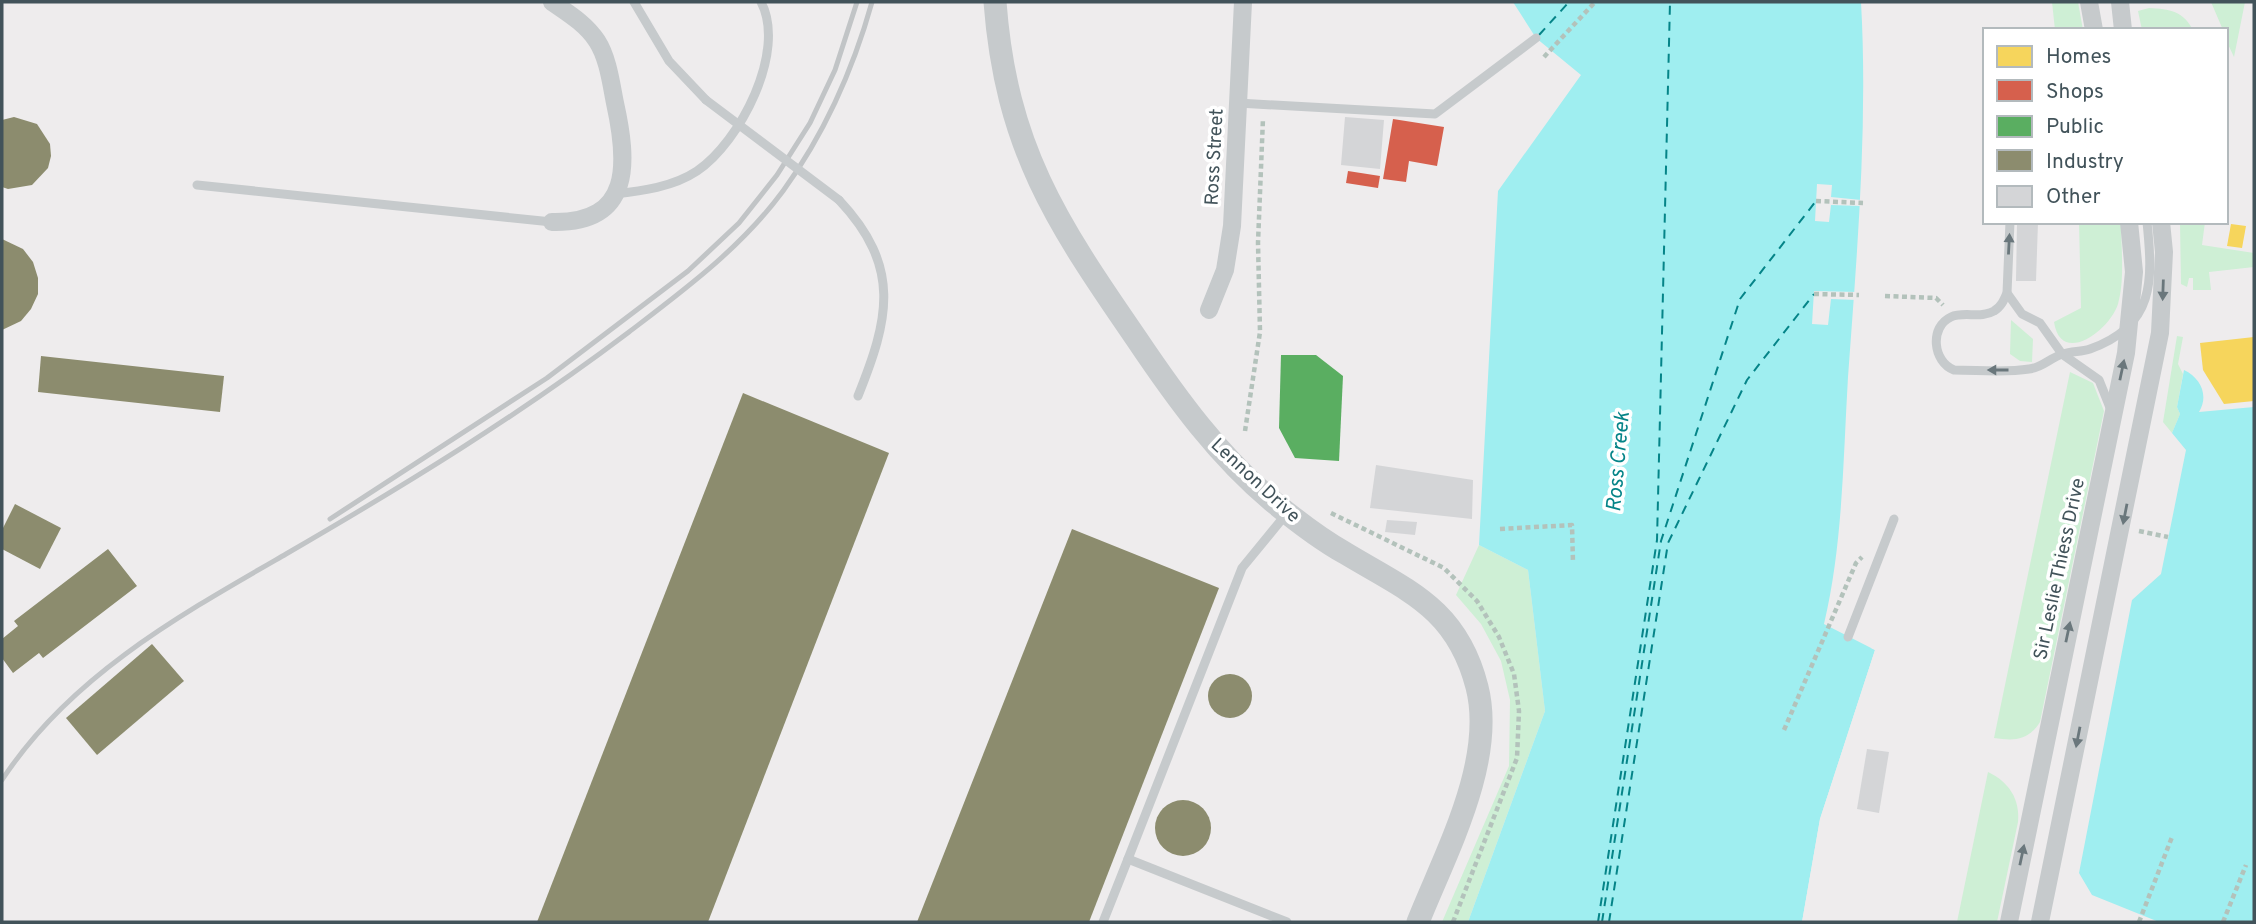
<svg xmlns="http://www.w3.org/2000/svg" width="2256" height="924" viewBox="0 0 2256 924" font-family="Overpass,sans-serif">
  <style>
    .green { fill: #ceefd5 }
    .water { fill: #9feef0 }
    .pier { fill: #eeeced }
    .homes { fill: #f6d55c }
    .shops { fill: #d6604d }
    .public { fill: #5aae61 }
    .industry { fill: #8c8c6e }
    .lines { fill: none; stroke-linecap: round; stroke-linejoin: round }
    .ferry { stroke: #058488; stroke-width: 2; stroke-dasharray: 9 7; stroke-linecap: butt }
    .building { fill: #d4d5d7 }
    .path { stroke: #b3c2bb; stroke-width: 4.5; stroke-dasharray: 5 3.5; stroke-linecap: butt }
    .service { stroke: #c6cacc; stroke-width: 9 }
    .minor { stroke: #c6cacc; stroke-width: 18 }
    .tertiary { stroke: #c6cacc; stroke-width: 23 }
    .rail { stroke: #c1c4c6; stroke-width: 5 }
    .service-bridge { stroke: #c6cacc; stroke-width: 9 }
    .oneway { fill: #6a777c }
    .labels { text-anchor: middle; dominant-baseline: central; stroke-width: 7; stroke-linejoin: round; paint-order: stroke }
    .street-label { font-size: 19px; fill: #42535a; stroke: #fff }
    .water-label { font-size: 21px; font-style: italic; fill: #058488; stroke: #fff }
  </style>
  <rect width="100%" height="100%" fill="#eeeced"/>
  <g class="green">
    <polygon points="2052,2 2078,2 2083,30 2055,30"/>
    <polygon points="2211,2 2245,2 2234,57 2226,40 2226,30 2223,30"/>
    <path d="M2149,8C2170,9 2183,11 2193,30H2142L2138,11Z"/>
    <path d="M2079,222H2121C2121,248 2125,279 2118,304C2110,330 2061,367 2054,322L2081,308Z"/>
    <polygon points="2180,222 2205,222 2202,245 2254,253 2254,267 2209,272 2211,290 2193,290 2193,278 2189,278 2187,287 2181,284"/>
    <polygon points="2011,320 2033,339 2032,362 2020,361 2010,354"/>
    <polygon points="2177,336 2183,337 2178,364 2183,374 2177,407 2180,414 2172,433 2163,422"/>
    <path d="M2070,372L2093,383L2104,411L2040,722C2028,741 2014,741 1994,738Z"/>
    <polygon points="1479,545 1528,570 1545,711 1468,922 1442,922 1509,766 1510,700 1501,661 1481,624 1456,595"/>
    <path d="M1988,772C2009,782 2020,799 2018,822L1997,922H1957Z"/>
  </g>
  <g class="water">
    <path d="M1513,2H1861C1868,126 1857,253 1848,377C1843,460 1843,544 1824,624L1875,650L1820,819L1802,922H1468L1545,711L1528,570L1479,545L1498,191L1581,75L1536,38Z"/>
    <path d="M2184,370C2201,378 2209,396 2199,412L2254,407V922H2159L2092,895L2079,873L2132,600L2161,574L2186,450L2172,433L2180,414L2177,407Z"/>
  </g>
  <g class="pier">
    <polygon points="1817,184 1832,185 1831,197 1861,200 1861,206 1831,205 1829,222 1815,221"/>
    <polygon points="1814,291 1857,292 1857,300 1831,299 1828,325 1812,324"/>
    <polygon points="1872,645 1878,651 1823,820 1806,922 1802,922 1820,819 1875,650 1871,648"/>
  </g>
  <g class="homes">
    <polygon points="2231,224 2246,226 2242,248 2227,246"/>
    <polygon points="2254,337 2254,401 2224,404 2203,370 2200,343"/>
  </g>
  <g class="shops">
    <polygon points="1393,119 1444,127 1437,166 1409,161 1406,182 1383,179"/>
    <polygon points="1348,171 1380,176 1378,188 1346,183"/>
  </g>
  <polygon class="public" points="1281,355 1316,355 1343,376 1339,461 1295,458 1279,428"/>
  <g class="industry">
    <polygon points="14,117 37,124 50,144 51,156 48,168 32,185 8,189 2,187 2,120"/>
    <polygon points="2,239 23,249 33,262 38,278 38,294 31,309 21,321 2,330"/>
    <polygon points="41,356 224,376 220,412 38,392"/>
    <polygon points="743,393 889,453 708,922 537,922"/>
    <polygon points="15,504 61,528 40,569 2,549 2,530"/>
    <polygon points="1072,529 1219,588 1089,922 917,922"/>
    <polygon points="108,549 137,586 43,658 39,653 13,673 2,658 2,639 18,626 14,621"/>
    <polygon points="152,644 184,681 97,755 66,718"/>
    <circle cx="1230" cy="696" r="22"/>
    <circle cx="1183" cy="828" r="28"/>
  </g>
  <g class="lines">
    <g class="ferry">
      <polyline points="1539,35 1569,2"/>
      <polyline points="1598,922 1657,540 1670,2"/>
      <polyline points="1602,922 1661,541 1740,299 1816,201"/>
      <polyline points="1609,922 1668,543 1747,380 1814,294"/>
    </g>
  </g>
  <g class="building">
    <polygon points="1345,117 1384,120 1380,169 1341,165"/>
    <polygon points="2017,222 2038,222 2036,281 2016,281"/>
    <polygon points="1376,465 1473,480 1472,519 1370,508"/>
    <polygon points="1387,520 1417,522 1415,535 1385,532"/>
    <polygon points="1867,749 1889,752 1879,813 1857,809"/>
  </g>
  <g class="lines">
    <g class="path">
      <polyline points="1544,57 1595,2"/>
      <polyline points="1816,201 1863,203"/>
      <polyline points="1814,294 1859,295"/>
      <polyline points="1885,296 1936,298 1943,305"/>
      <polyline points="1245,431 1260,332 1258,243 1263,118"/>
      <polyline points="1331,513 1444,568 1477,601 1499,637 1514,674 1519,711 1517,758 1453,922"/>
      <polyline points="1500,529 1572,525 1573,563"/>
      <polyline points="2139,531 2168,537"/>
      <polyline points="1784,730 1856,563 1862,557"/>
      <polyline points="2139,922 2172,837"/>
      <polyline points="2223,922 2246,865"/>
    </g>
    <g class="service">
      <polyline points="634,2 669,61 706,100"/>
      <polyline points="1238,103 1435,114 1536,38"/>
      <polyline points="197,185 552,222"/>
      <path d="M614,194C642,191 673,187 697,171C740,142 787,51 761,2"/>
      <path d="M839,200C902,267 889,319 858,396"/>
      <path d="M2010,222L2007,293C2004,300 2001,307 1994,311C1981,319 1964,311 1951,317C1929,327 1933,362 1954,370C1978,370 2005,373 2029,369C2042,368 2051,357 2063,354C2072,351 2081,352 2090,349C2155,326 2153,281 2147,222"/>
      <polyline points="2007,293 2022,314 2040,323 2062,354 2099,380 2111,410"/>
      <polyline points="1848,637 1894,519"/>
      <polyline points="1103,922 1128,859"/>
      <polyline points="1287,922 1128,859 1242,568 1287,513"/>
    </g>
    <g class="minor">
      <polyline points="2089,2 2094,30"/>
      <polyline points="2120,2 2123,30"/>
      <path d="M552,222C633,224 628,162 615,103C611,83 608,58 597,41C586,24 568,13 552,2"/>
      <polyline points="1209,310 1225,270 1232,226 1243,2"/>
      <polyline points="2009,922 2126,353 2134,272 2129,222"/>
      <polyline points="2040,922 2160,333 2164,252 2161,222"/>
    </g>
    <path class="tertiary" d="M995,2C1006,147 1056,222 1136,338C1177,399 1219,457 1276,504C1298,522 1320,539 1345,553C1408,591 1457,608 1477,687C1496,761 1445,854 1418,922"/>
    <g class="rail">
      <polyline points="330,519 547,378 688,271 739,223 777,175 810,123 835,70 857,2"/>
      <path d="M2,780C70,676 180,615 286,554C405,485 518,416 629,332C684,290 741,248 783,191C825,133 853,70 872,2"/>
    </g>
    <polyline class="service-bridge" points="706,100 839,200"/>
  </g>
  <defs><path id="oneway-solid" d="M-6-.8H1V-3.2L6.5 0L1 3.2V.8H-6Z" transform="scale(1.75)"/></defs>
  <g class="oneway">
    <use href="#oneway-solid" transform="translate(2009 244) rotate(-87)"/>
    <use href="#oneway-solid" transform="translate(2163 290) rotate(92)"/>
    <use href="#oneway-solid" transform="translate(1998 370) rotate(180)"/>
    <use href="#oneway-solid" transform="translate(2122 370) rotate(-78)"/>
    <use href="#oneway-solid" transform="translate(2125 514) rotate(101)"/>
    <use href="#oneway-solid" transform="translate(2068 632) rotate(-78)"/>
    <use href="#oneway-solid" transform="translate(2078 737) rotate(101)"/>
    <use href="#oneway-solid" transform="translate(2022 855) rotate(-78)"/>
  </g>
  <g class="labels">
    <g class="street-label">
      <text transform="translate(1215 157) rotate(-87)">Ross Street</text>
      <text transform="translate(1255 481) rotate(43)">Lennon Drive</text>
      <text transform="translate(2060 569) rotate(-78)">Sir Leslie Thiess Drive</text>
    </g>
    <g class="water-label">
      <text transform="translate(1619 462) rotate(-85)">Ross Creek</text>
    </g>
  </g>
  <rect width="2256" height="924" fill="none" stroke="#42535a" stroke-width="7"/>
  <rect x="1983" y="28" width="245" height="196" fill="#ffffff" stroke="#b3babd" stroke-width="2"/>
  <rect x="1997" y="46" width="35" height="21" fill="#f6d55c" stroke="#b3babd" stroke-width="2"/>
  <text x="2046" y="63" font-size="21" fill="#42535a">Homes</text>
  <rect x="1997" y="80" width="35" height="21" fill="#d6604d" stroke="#b3babd" stroke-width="2"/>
  <text x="2046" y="98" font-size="21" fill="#42535a">Shops</text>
  <rect x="1997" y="116" width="35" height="21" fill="#5aae61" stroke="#b3babd" stroke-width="2"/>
  <text x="2046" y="133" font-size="21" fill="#42535a">Public</text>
  <rect x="1997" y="150" width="35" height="21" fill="#8c8c6e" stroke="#b3babd" stroke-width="2"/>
  <text x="2046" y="168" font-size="21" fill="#42535a">Industry</text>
  <rect x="1997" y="186" width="35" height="21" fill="#d4d5d7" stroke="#b3babd" stroke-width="2"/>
  <text x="2046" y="203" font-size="21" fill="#42535a">Other</text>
</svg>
